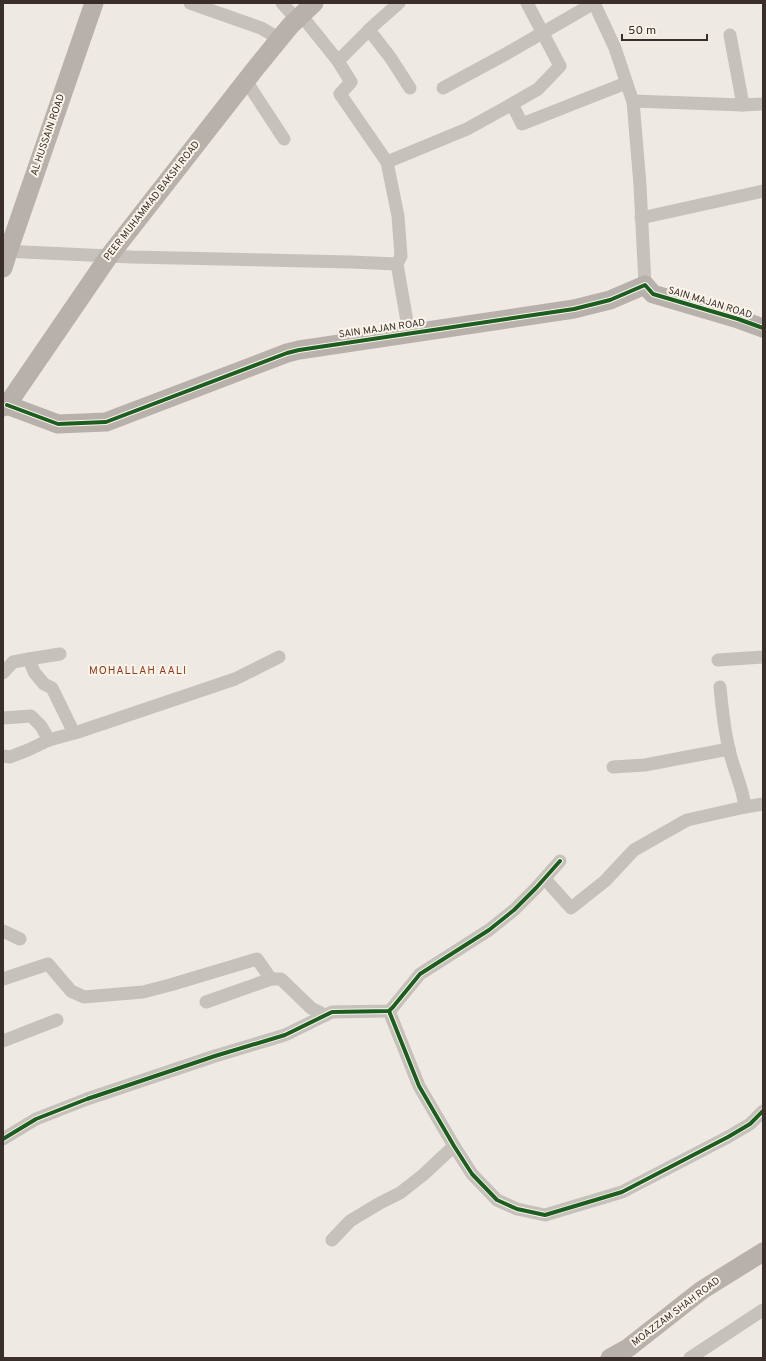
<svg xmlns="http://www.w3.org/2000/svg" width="766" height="1361" viewBox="0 0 766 1361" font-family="Overpass,sans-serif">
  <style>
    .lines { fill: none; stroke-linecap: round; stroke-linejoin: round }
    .street { stroke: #c7c1bb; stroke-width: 13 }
    .secondary { stroke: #b8b1ab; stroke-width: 19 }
    .cycleway-casing { stroke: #fbf4ea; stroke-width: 6 }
    .cycleway { stroke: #1b5e20; stroke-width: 4 }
    .labels { text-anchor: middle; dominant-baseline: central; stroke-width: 4; stroke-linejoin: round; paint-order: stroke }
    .street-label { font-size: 10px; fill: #392e29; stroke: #fbf4ea }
    .neighbourhood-label { font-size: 11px; letter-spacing: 1px; fill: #8c3c1e; stroke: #fbf4ea }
  </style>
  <rect width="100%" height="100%" fill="#eee9e2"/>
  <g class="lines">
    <g class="street">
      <polyline points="190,3 261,28 280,39"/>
      <polyline points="282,3 297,20"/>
      <polyline points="594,3 615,48 633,102 633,101 640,185 645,285"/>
      <polyline points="301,15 338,61 351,82 340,94 387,162"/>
      <polyline points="369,30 390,57 410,88"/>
      <polyline points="730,35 743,105"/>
      <polyline points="338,61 373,26 399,3"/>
      <polyline points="246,81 284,139"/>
      <polyline points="443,88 504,55 594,3"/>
      <polyline points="633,101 743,105 763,104"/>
      <polyline points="512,104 522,124 626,83"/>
      <polyline points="641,218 763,191"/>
      <polyline points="3,251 131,257 351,262 397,264"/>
      <polyline points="409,333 397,264 401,256 398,216 387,162 467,129 505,108 538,89 560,66 527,3"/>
      <polyline points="60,654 29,659 34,672 44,684 52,688 74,733"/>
      <polyline points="718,660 763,657"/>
      <polyline points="3,673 13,662 29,659"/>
      <path d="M720,687C722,708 724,729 729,749C733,769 743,787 745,807"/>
      <polyline points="3,718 31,716 41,726 49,740"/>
      <polyline points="3,756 10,757 28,750 49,740 78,732 235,679 279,657"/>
      <polyline points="613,767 645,765 729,749"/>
      <polyline points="545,879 571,908 605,881 634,850 687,820 745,807 763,804"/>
      <polyline points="3,931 20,939"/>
      <polyline points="3,979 48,964 71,991 84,997 143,992 170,985 257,959 271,979 281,979 311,1008 325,1015"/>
      <polyline points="206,1002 271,979"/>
      <polyline points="389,1011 419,1086 454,1146 472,1174 497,1200 517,1209 545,1215 622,1192 728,1137 750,1124 763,1111"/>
      <polyline points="3,1041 57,1020"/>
      <polyline points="3,1139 36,1119 87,1099 215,1056 285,1035 332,1012 389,1011 393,1007 420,974 489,930 514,910 536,888 560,861"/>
      <polyline points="332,1240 350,1221 380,1203 400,1193 423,1175 454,1146"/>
      <polyline points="690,1358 763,1310"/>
    </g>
    <g class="secondary">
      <polyline points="3,268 8,252 94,3"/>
      <polyline points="7,405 58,424 106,422 287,353 299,350 574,309 610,300 645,285 653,294 738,319 763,328"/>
      <polyline points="3,407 7,405 109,256 255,69 290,26 314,3"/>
      <polyline points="610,1358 628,1348 702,1290 763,1252"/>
    </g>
    <defs>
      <g id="cycleway">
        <polyline points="7,405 58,424 106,422 287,353 299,350 574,309 610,300 645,285 653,294 738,319 763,328"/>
        <polyline points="389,1011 419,1086 454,1146 472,1174 497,1200 517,1209 545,1215 622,1192 728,1137 750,1124 763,1111"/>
        <polyline points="3,1139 36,1119 87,1099 215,1056 285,1035 332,1012 389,1011 393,1007 420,974 489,930 514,910 536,888 560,861"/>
      </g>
    </defs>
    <use href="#cycleway" class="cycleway-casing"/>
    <use href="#cycleway" class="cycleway"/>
  </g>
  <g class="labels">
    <g class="street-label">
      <text transform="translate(48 135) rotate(-71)">AL HUSSAIN ROAD</text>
      <text transform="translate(152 201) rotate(-52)">PEER MUHAMMAD BAKSH ROAD</text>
      <text transform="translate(710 303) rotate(17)">SAIN MAJAN ROAD</text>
      <text transform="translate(382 329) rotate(-8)">SAIN MAJAN ROAD</text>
      <text transform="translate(676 1312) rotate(-37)">MOAZZAM SHAH ROAD</text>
    </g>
    <g class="neighbourhood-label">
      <text x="138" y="671">MOHALLAH AALI</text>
    </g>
  </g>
  <rect width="766" height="1361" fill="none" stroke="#392e29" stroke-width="8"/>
  <path d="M622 34v6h85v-6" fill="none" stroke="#392e29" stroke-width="2"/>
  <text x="628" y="34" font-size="12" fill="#392e29" stroke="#fbf4ea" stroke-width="3" paint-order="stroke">50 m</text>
</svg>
